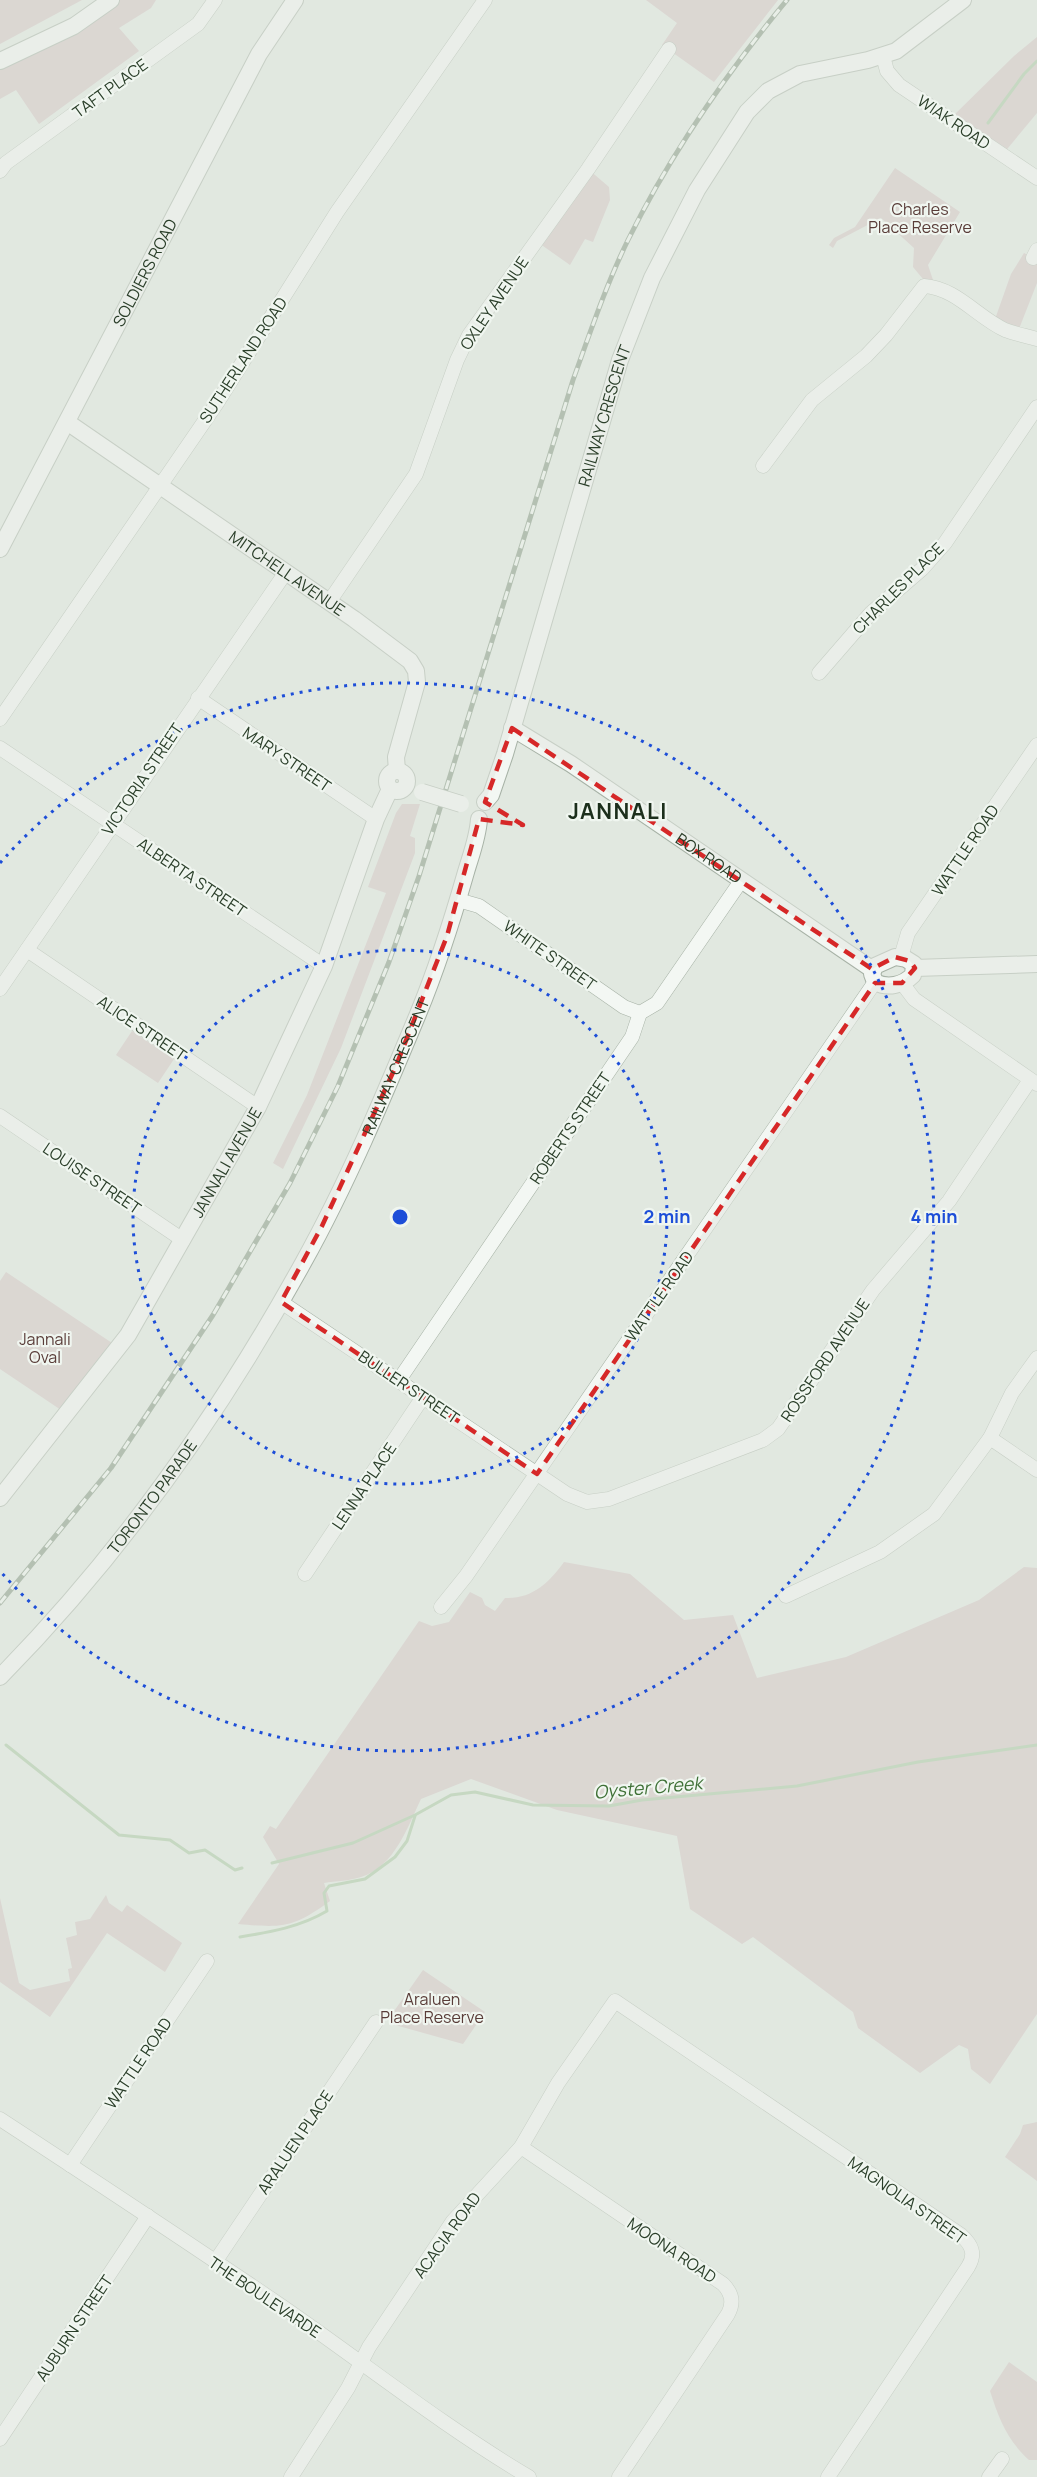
<svg xmlns="http://www.w3.org/2000/svg" width="1037" height="2477" viewBox="0 0 1037 2477" font-family="Manrope,sans-serif">
  <style>
    .green { fill: #d2c3c2 }
    .lines { fill: none; stroke-linecap: round; stroke-linejoin: round }
    .stream { stroke: #a4c69d; stroke-width: 3 }
    .minor-casing { stroke: #a7b2a6; stroke-width: 15 }
    .tertiary-casing { stroke: #a7b2a6; stroke-width: 18 }
    .minor { stroke: #f3f7f3; stroke-width: 14 }
    .tertiary { stroke: #f3f7f3; stroke-width: 16 }
    .rail-casing { stroke: #7c917b; stroke-width: 5 }
    .rail { stroke: #f0f6f0; stroke-width: 3; stroke-dasharray: 9; stroke-linecap: butt }
    .tertiary-bridge-casing { stroke: #a7b2a6; stroke-width: 18; stroke-linecap: butt }
    .tertiary-bridge { stroke: #f3f7f3; stroke-width: 16 }
    .marked { fill: none; stroke: #d62828; stroke-width: 4.5; stroke-dasharray: 12 8; stroke-linejoin: round }
    .ring { fill: none; stroke: #1d4ed8; stroke-width: 3; stroke-dasharray: 3 6 }
    .labels { text-anchor: middle; dominant-baseline: central; stroke-width: 4.5; stroke-linejoin: round; paint-order: stroke }
    .street-label { font-size: 16px; fill: #2b3f2a; stroke: #f0f6f0 }
    .park-label { font-size: 16px; fill: #593c38; stroke: #f0f6f0 }
    .water-label { font-size: 18px; font-style: italic; fill: #3e7036; stroke: #f0f6f0 }
    .district-label { font-size: 22px; font-weight: bold; letter-spacing: 1.5px; fill: #1c2f1c; stroke: #f0f6f0 }
    .centre { fill: #1d4ed8; stroke: #f0f6f0; stroke-width: 3 }
    .ring-label { font-size: 18px; text-anchor: middle; font-weight: bold; fill: #1d4ed8; stroke: #f0f6f0; stroke-width: 4.5; stroke-linejoin: round; paint-order: stroke }
  </style>
  <rect width="100%" height="100%" fill="#e1e8e0"/>
  <g class="green">
    <polygon points="0,0 82,0 0,44"/>
    <polygon points="118,0 156,0 151,8 119,28 139,51 39,124 16,90 0,99 0,66"/>
    <polygon points="646,0 778,0 714,82 662,45 677,23"/>
    <polygon points="1037,37 1037,113 1003,154 950,119 1014,56"/>
    <polygon points="895,168 960,212 928,265 935,286 924,286 923,279 913,267 914,248 881,218 837,241 833,248 829,245 834,238 855,227"/>
    <polygon points="588,169 609,187 610,200 593,242 585,239 570,265 536,241"/>
    <polygon points="1024,253 1037,260 1037,283 1017,334 994,322 1011,274"/>
    <polygon points="402,804 420,804 410,836 415,838 415,853 341,1048 283,1169 273,1163 307,1095 386,893 368,887 396,813"/>
    <polygon points="132,1031 174,1059 158,1083 116,1055"/>
    <polygon points="6,1272 118,1347 67,1414 0,1369 0,1281"/>
    <path d="M564,1562L630,1574L684,1620L733,1615L757,1678L846,1657L979,1600L1024,1567L1037,1568V2014L990,2084L971,2069L968,2049L959,2045L920,2073L858,2028L853,2012L753,1937L742,1944L690,1909L677,1836L557,1810L471,1779L421,1799C407,1828 395,1866 361,1877C349,1881 336,1881 324,1883L330,1901C293,1928 283,1928 238,1924L279,1864L263,1837L270,1826L276,1829L419,1621L432,1626L449,1622L470,1592L482,1598L485,1605L495,1611L505,1598C532,1599 549,1583 564,1562Z"/>
    <polygon points="106,1895 109,1903 122,1912 127,1905 182,1943 165,1972 107,1933 50,2017 0,1982 0,1898 19,1983 30,1990 70,1981 68,1969 72,1968 66,1938 77,1935 75,1922 90,1919"/>
    <polygon points="423,1970 485,2012 463,2044 395,2025 392,2014"/>
    <polygon points="1037,2122 1037,2181 1005,2157 1020,2134 1023,2125"/>
    <path d="M1009,2362L1037,2382V2460H1029C1007,2440 999,2419 990,2391Z"/>
  </g>
  <g class="lines">
    <g class="stream">
      <polyline points="988,123 1024,74 1037,61"/>
      <polyline points="6,1745 119,1835 170,1840 189,1853 205,1850 235,1870 242,1868"/>
      <polyline points="272,1863 353,1843 415,1815 451,1795 475,1792 533,1805 609,1806 642,1800 797,1786 918,1762 1037,1745"/>
      <path d="M240,1937C271,1932 300,1927 327,1911L324,1893L329,1886L365,1879L395,1857L407,1841L415,1816"/>
    </g>
    <defs>
      <g id="minor">
        <polyline points="883,56 887,71 899,85 1037,178"/>
        <polyline points="0,171 6,163 198,24 215,0"/>
        <polyline points="1033,258 1037,250"/>
        <path d="M763,466L812,400L866,356L886,335L924,286C956,288 977,317 1005,330C1015,334 1027,336 1037,339"/>
        <polyline points="329,602 416,474 457,360 469,335 588,169 669,49"/>
        <polyline points="819,673 871,613 922,569 945,543 1037,407"/>
        <polyline points="198,698 376,819"/>
        <polyline points="0,719 217,403 337,212 485,0"/>
        <polyline points="0,748 324,966"/>
        <polyline points="458,900 479,906 624,1007 640,1013"/>
        <polyline points="27,950 258,1107"/>
        <polyline points="901,957 908,933 1037,745"/>
        <polyline points="902,983 914,999 1037,1084"/>
        <polyline points="0,989 286,572"/>
        <polyline points="640,1013 657,1003 741,881"/>
        <polyline points="0,1116 183,1240"/>
        <polyline points="281,1302 567,1494 587,1502 609,1499 763,1440 778,1429 873,1290 949,1201 1030,1080"/>
        <polyline points="399,1380 632,1037 640,1013"/>
        <polyline points="990,1438 1037,1470"/>
        <polyline points="305,1574 423,1397"/>
        <polyline points="786,1596 880,1552 934,1514 990,1438 1012,1393 1037,1358"/>
        <polyline points="441,1607 466,1576 875,982"/>
        <path d="M0,2119C95,2181 189,2243 283,2307C365,2364 443,2426 529,2477"/>
        <path d="M521,2147L723,2284C732,2293 734,2303 728,2314L619,2477"/>
        <polyline points="70,2165 207,1961"/>
        <polyline points="215,2262 376,2022"/>
        <polyline points="0,2439 148,2216"/>
        <path d="M291,2477L348,2388L369,2347L453,2221L521,2147L558,2083L615,2001L961,2235C972,2245 976,2254 968,2267L828,2477"/>
        <polyline points="989,2477 1002,2459"/>
      </g>
      <g id="tertiary">
        <polyline points="0,61 74,26 111,0"/>
        <path id="s1" d="M67,422L354,619L410,661L416,671L417,682L396,757L397,771"/>
        <path id="s2" d="M0,549L259,54L295,0"/>
        <path id="s3" d="M512,728L571,764L873,970"/>
        <circle cx="397" cy="781" r="10"/>
        <path id="s4" d="M485,802L491,795L505,754L620,360L652,278L697,190L747,112L768,91L800,74L868,60L896,51L963,0"/>
        <path d="M895,957L906,959L914,964L913,975C903,985 888,989 875,982L872,974L875,966Z"/>
        <polyline points="915,968 1037,964"/>
        <path id="s5" d="M0,1498L128,1335L258,1107L324,966L376,819L390,789"/>
        <path id="s6" d="M0,1677C119,1556 221,1412 303,1263C347,1184 383,1098 418,1014C437,968 452,921 466,872C471,855 478,837 479,819"/>
      </g>
    </defs>
    <use href="#minor" class="minor-casing"/>
    <use href="#tertiary" class="tertiary-casing"/>
    <use href="#minor" class="minor"/>
    <use href="#tertiary" class="tertiary"/>
    <defs>
      <path id="rail" d="M0,1603L111,1468L213,1315L290,1183L338,1086L389,962L419,876L573,380C590,333 606,285 628,240C671,153 725,75 787,0"/>
    </defs>
    <use href="#rail" class="rail-casing"/>
    <use href="#rail" class="rail"/>
    <defs>
      <polyline id="tertiary-bridge" points="422,792 461,804"/>
    </defs>
    <use href="#tertiary-bridge" class="tertiary-bridge-casing"/>
    <use href="#tertiary-bridge" class="tertiary-bridge"/>
  </g>
  <path d="M0 0H1037V2477H0ZM512,728L872,969L895,957L910,961L915,968L902,983H875L537,1474L281,1302L322,1226L396,1066L447,936L479,819L523,825L485,802Z" fill="#e1e8e0" fill-opacity=".55" fill-rule="evenodd"/>
  <path class="marked" d="M512,728L872,969L895,957L910,961L915,968L902,983H875L537,1474L281,1302L322,1226L396,1066L447,936L479,819L523,825L485,802Z"/>
  <g class="ring">
    <circle cx="400" cy="1217" r="267"/>
    <path d="M0 863A534 534 0 1 1 0 1571"/>
  </g>
  <g class="labels">
    <g class="street-label">
      <text transform="translate(110 88) rotate(-36)">TAFT PLACE</text>
      <text transform="translate(954 122) rotate(34)">WIAK ROAD</text>
      <text stroke="none"><textPath href="#s2" startOffset="312">SOLDIERS ROAD</textPath></text>
      <text transform="translate(494 303) rotate(-56)">OXLEY AVENUE</text>
      <text transform="translate(243 360) rotate(-57)">SUTHERLAND ROAD</text>
      <text stroke="none"><textPath href="#s4" startOffset="405">RAILWAY CRESCENT</textPath></text>
      <text stroke="none"><textPath href="#s1" startOffset="267">MITCHELL AVENUE</textPath></text>
      <text transform="translate(898 588) rotate(-45)">CHARLES PLACE</text>
      <text transform="translate(287 759) rotate(34)">MARY STREET</text>
      <text transform="translate(142 779) rotate(-56)">VICTORIA STREET</text>
      <text transform="translate(965 850) rotate(-56)">WATTLE ROAD</text>
      <text stroke="none"><textPath href="#s3" startOffset="236">BOX ROAD</textPath></text>
      <text transform="translate(192 877) rotate(34)">ALBERTA STREET</text>
      <text transform="translate(550 955) rotate(35)">WHITE STREET</text>
      <text transform="translate(142 1028) rotate(34)">ALICE STREET</text>
      <text stroke="none"><textPath href="#s6" startOffset="732">RAILWAY CRESCENT</textPath></text>
      <text transform="translate(570 1128) rotate(-56)">ROBERTS STREET</text>
      <text stroke="none"><textPath href="#s5" startOffset="406">JANNALI AVENUE</textPath></text>
      <text transform="translate(92 1178) rotate(34)">LOUISE STREET</text>
      <text transform="translate(659 1296) rotate(-55)">WATTLE ROAD</text>
      <text transform="translate(825 1360) rotate(-56)">ROSSFORD AVENUE</text>
      <text transform="translate(409 1387) rotate(34)">BULLER STREET</text>
      <text transform="translate(364 1486) rotate(-56)">LENNA PLACE</text>
      <text stroke="none"><textPath href="#s6" startOffset="236">TORONTO PARADE</textPath></text>
      <text transform="translate(138 2063) rotate(-56)">WATTLE ROAD</text>
      <text transform="translate(295 2142) rotate(-56)">ARALUEN PLACE</text>
      <text transform="translate(907 2200) rotate(35)">MAGNOLIA STREET</text>
      <text transform="translate(447 2235) rotate(-54)">ACACIA ROAD</text>
      <text transform="translate(672 2250) rotate(34)">MOONA ROAD</text>
      <text transform="translate(265 2297) rotate(34)">THE BOULEVARDE</text>
      <text transform="translate(74 2328) rotate(-56)">AUBURN STREET</text>
    </g>
    <g class="park-label">
      <text x="920" y="209">Charles<tspan x="920" dy="18">Place Reserve</tspan></text>
      <text x="45" y="1339">Jannali<tspan x="45" dy="18">Oval</tspan></text>
      <text x="432" y="1999">Araluen<tspan x="432" dy="18">Place Reserve</tspan></text>
    </g>
    <g class="water-label">
      <text transform="translate(648 1787) rotate(-5)">Oyster Creek</text>
    </g>
    <g class="district-label">
      <text x="618" y="811">JANNALI</text>
    </g>
  </g>
  <circle cx="400" cy="1217" r="9" class="centre"/>
  <g class="ring-label">
    <text x="667" y="1223">2 min</text>
    <text x="934" y="1223">4 min</text>
  </g>
</svg>
